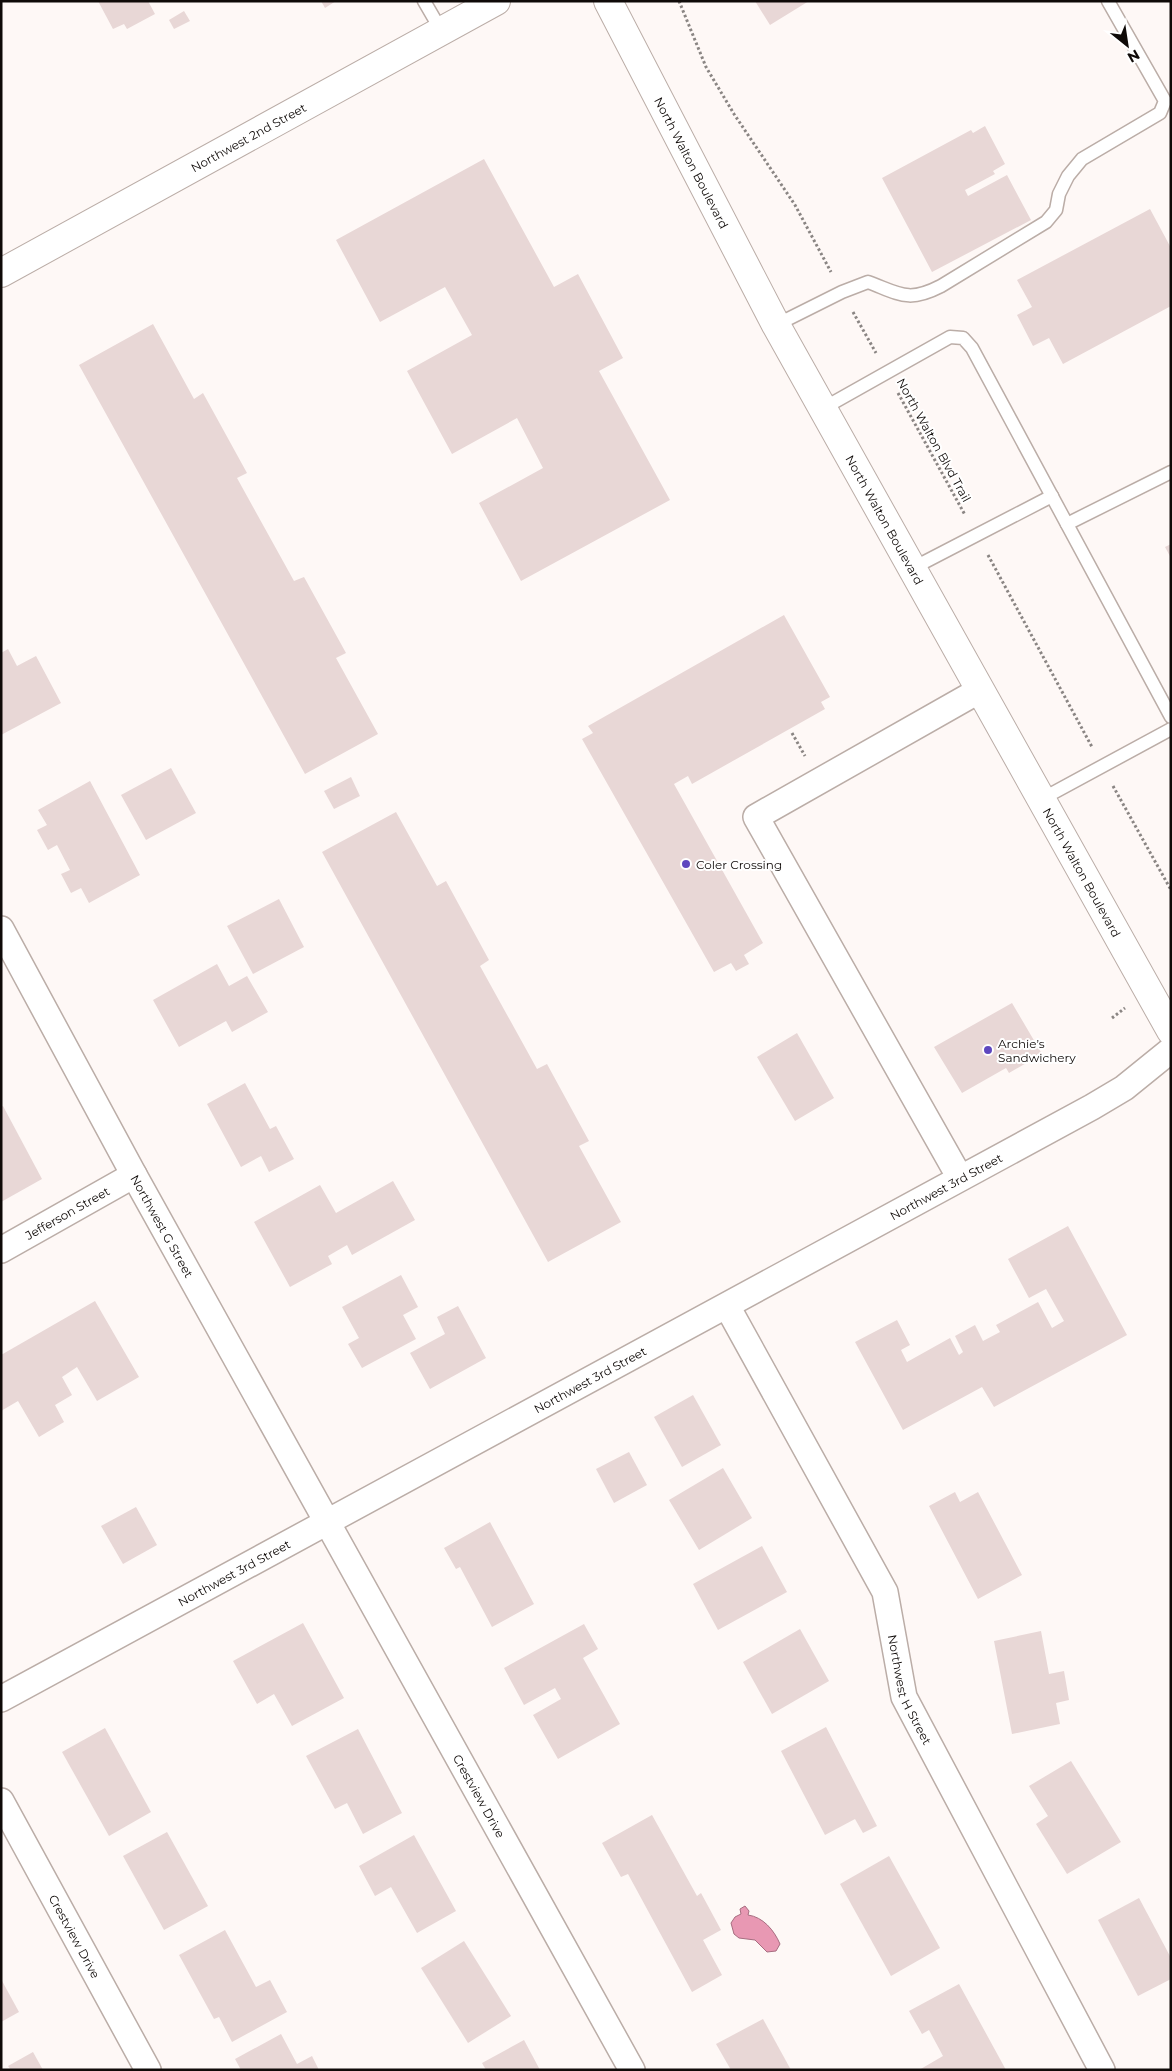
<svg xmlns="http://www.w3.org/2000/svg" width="1172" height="2071" viewBox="0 0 1172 2071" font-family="Montserrat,sans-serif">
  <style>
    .water { fill: #e898b3; stroke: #a76d80 }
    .building { fill: #e8d7d6 }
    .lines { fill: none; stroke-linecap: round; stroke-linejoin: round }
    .service-casing { stroke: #bbada7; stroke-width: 15 }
    .minor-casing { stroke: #bbada7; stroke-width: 28 }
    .tertiary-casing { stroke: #bbada7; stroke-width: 30 }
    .primary-casing { stroke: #bbada7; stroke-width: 30 }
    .path { stroke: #8a8583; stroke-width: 3; stroke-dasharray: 2.5 2.5; stroke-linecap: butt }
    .service { stroke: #fff; stroke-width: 12 }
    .minor { stroke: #fff; stroke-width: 25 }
    .tertiary { stroke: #fff; stroke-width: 28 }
    .primary { stroke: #fff; stroke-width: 28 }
    .poi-dot { fill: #5e47bf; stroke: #fff; stroke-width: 2 }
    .labels { text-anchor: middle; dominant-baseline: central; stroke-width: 4; stroke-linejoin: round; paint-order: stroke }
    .street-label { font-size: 12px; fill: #0f0a08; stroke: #fff }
    .poi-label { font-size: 12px; fill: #0f0a08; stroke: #fff; text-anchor: start }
  </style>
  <rect width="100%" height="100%" fill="#fef8f6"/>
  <path class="water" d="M745,1906L749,1911L748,1915C763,1917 774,1930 780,1944L776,1951L767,1952L755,1940L739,1938L734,1934L731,1923L735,1917L741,1914L740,1909Z"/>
  <g class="building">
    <polygon points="98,1 148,1 155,14 127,29 124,24 113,29"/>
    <polygon points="321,1 336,1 325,8"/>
    <polygon points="755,1 809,1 770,25"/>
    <polygon points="184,11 190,21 174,29 169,20"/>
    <polygon points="985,126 1005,164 993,171 995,174 965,190 968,196 1007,175 1031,220 932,272 882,178 971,130 973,133"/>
    <polygon points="484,159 554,287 578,274 623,358 599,371 670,500 521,581 479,503 543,468 517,418 452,454 407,371 472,335 445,287 380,322 336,240"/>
    <polygon points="1150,209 1171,248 1171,306 1063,364 1049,338 1033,346 1017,315 1032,307 1017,280"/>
    <polygon points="153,324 194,399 203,393 247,473 237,478 294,581 304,577 346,653 336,658 378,734 305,774 79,365"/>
    <polygon points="1171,544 1171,558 1165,547"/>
    <polygon points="784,615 830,697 821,702 825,709 692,784 688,776 674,784 763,943 744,955 749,964 736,971 731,963 714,972 582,739 593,733 588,726"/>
    <polygon points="8,649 17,666 36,656 61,703 1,735 1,653"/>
    <polygon points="171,768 196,813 146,840 121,795"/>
    <polygon points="351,777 360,796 334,809 324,791"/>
    <polygon points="90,781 140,875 89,903 81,888 71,893 61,874 70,870 57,845 48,850 37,830 47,825 38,810"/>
    <polygon points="396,812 437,886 446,881 489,960 480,966 537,1069 547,1064 589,1141 579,1146 621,1222 548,1262 322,852"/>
    <polygon points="279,899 304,947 253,974 227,926"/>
    <polygon points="217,964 229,986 247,976 268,1012 232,1032 226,1021 179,1047 153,1000"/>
    <polygon points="1012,1003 1042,1054 1009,1073 1006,1068 962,1093 934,1047"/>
    <polygon points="797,1033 834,1098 795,1121 757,1057"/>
    <polygon points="245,1083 270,1129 276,1126 294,1159 269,1172 261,1156 241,1167 207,1104"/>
    <polygon points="3,1106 42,1179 1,1202 1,1107"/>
    <polygon points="393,1181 415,1220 352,1255 347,1245 328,1256 332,1264 290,1287 254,1222 320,1185 336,1213"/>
    <polygon points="1068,1226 1127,1335 994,1407 982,1387 903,1430 855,1342 897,1320 910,1345 901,1350 907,1362 950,1338 959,1355 963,1352 955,1336 975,1325 983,1341 1000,1332 996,1325 1038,1302 1052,1328 1064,1321 1046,1289 1029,1298 1008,1259"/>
    <polygon points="401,1275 418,1307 403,1315 416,1339 362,1368 348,1344 359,1338 342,1307"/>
    <polygon points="95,1301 139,1377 97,1401 77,1367 62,1377 72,1395 55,1405 64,1422 39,1437 18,1401 1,1411 1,1355"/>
    <polygon points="458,1306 486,1358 430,1389 410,1353 445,1334 437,1317"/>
    <polygon points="693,1395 721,1445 682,1467 654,1417"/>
    <polygon points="629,1452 647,1485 614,1503 596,1469"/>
    <polygon points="723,1468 752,1518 699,1550 669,1500"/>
    <polygon points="955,1492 960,1502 978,1492 1022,1575 978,1599 929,1506"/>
    <polygon points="136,1507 157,1545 123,1564 101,1526"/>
    <polygon points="490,1522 534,1604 492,1627 460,1567 456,1569 444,1548"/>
    <polygon points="762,1546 787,1592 718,1630 693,1584"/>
    <polygon points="303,1623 344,1698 292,1726 274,1694 257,1704 233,1661"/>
    <polygon points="584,1624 598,1649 583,1658 620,1724 558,1759 533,1715 561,1699 555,1688 524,1705 504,1668"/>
    <polygon points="800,1629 829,1681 772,1714 743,1662"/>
    <polygon points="1041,1631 1049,1674 1064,1671 1069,1700 1056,1703 1060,1724 1012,1734 994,1641"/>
    <polygon points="826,1727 877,1826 863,1833 855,1819 825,1835 781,1751"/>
    <polygon points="105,1728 151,1812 109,1836 62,1752"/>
    <polygon points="358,1729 402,1813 363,1834 347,1803 335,1809 306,1756"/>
    <polygon points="1071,1761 1121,1842 1067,1874 1036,1824 1048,1816 1029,1786"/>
    <polygon points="652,1815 697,1896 701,1893 721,1930 703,1940 722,1975 692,1992 628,1874 621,1877 602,1843"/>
    <polygon points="167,1832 208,1906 164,1930 123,1856"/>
    <polygon points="414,1835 456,1911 417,1933 391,1887 375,1896 359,1866"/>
    <polygon points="889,1856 940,1948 891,1976 840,1884"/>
    <polygon points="1139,1898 1171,1958 1171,1979 1138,1996 1098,1920"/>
    <polygon points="225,1930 256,1987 270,1980 287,2012 232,2042 219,2017 214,2019 179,1955"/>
    <polygon points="464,1941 511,2016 468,2043 421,1968"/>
    <polygon points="1,1979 19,2012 1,2022"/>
    <polygon points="959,1984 1006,2070 919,2070 943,2056 929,2030 922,2034 909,2011"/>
    <polygon points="763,2019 791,2070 731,2070 716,2044"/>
    <polygon points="281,2034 297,2064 312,2056 319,2070 241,2070 235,2059"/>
    <polygon points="524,2040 540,2070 486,2070 482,2063"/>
    <polygon points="33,2052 43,2070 11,2070 8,2066"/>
  </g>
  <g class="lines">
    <defs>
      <g id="service">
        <polyline points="424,1 442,32"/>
        <path d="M776,325L842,292L868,282C900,294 908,303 941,286L1046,222L1056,210L1059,194L1068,176L1082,159L1160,113L1165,101L1108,1"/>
        <polyline points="822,409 950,337 963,338 972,348 1171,717"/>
        <polyline points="1067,524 1171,472"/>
        <polyline points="913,568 1052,496"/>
        <polyline points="1040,800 1171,729"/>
      </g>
      <g id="minor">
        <path id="s1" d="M1,929L134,1175L632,2070"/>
        <polyline points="960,1178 756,817 980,690"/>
        <path id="s2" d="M1,1250L134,1175"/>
        <path id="s3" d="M727,1306L885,1592L904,1697L1102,2070"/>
        <path id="s4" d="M1,1699L1092,1107L1124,1088L1171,1050"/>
        <path id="s5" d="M1,1801L148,2070"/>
      </g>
      <g id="tertiary">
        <path id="s6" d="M1,273L496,1"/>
      </g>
      <g id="primary">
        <path id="s7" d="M608,1L776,325L1171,1031"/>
      </g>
    </defs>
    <use href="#service" class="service-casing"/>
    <use href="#minor" class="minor-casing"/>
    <use href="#tertiary" class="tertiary-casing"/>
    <use href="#primary" class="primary-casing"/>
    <g class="path">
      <polyline points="679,1 706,67 734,114 795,205 831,272"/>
      <polyline points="853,312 876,353"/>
      <polyline points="898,393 965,515"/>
      <polyline points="988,555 1092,747"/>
      <polyline points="792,733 805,756"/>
      <polyline points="1113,786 1171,890"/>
      <polyline points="1112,1018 1125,1008"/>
    </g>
    <use href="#service" class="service"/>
    <use href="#minor" class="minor"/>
    <use href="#tertiary" class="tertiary"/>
    <use href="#primary" class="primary"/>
  </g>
  <g class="poi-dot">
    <circle cx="686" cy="864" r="5"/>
    <circle cx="988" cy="1050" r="5"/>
  </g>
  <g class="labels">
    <g class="street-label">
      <text stroke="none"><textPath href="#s6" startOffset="282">Northwest 2nd Street</textPath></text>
      <text stroke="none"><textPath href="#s7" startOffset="182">North Walton Boulevard</textPath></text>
      <text transform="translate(934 440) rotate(61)">North Walton Blvd Trail</text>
      <text stroke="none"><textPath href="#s7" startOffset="588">North Walton Boulevard</textPath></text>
      <text stroke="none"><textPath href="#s7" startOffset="992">North Walton Boulevard</textPath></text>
      <text stroke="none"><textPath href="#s4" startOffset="1075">Northwest 3rd Street</textPath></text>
      <text stroke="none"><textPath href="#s2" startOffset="76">Jefferson Street</textPath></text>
      <text stroke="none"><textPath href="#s1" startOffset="338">Northwest G Street</textPath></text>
      <text stroke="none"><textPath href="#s4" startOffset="670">Northwest 3rd Street</textPath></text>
      <text stroke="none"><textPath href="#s4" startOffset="265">Northwest 3rd Street</textPath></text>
      <text stroke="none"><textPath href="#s3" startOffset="428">Northwest H Street</textPath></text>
      <text stroke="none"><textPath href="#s1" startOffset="990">Crestview Drive</textPath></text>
      <text stroke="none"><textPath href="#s5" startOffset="154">Crestview Drive</textPath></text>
    </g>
    <g class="poi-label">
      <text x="696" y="864">Coler Crossing</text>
      <text x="998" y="1043">Archie’s<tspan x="998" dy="14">Sandwichery</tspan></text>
    </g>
  </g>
  <rect width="1172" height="2071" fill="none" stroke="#0f0a08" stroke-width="5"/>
  <g transform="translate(1127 45) rotate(150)" stroke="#ffffff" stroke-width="4" paint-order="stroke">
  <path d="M0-4L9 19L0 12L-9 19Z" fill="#0f0a08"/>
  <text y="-8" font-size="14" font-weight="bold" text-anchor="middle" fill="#0f0a08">N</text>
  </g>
</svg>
